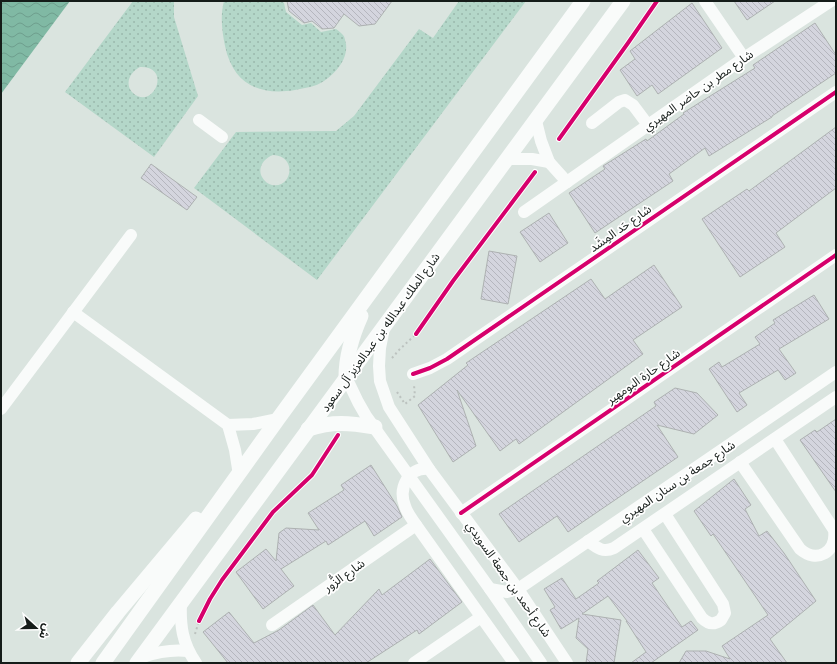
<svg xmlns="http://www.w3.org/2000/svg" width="837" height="664" viewBox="0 0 837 664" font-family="Lato,'Noto Sans Arabic',sans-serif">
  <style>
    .grass { fill: url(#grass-dots); fill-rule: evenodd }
    .water { fill: url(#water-waves) }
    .building { fill: url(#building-back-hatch); stroke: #adb1b1 }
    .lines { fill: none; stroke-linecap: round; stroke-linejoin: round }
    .path { stroke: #bcc2bf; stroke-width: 2; stroke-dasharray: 2 3; stroke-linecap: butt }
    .minor { stroke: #f9fbfa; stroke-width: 12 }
    .major { stroke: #f9fbfa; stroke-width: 15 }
    .cycleway-casing { stroke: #fff; stroke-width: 6 }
    .cycleway { stroke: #d6006c; stroke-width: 4 }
    .labels { text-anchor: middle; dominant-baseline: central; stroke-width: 3.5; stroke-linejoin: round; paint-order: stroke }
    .street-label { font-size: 12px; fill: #151c19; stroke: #fff }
  </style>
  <defs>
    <pattern id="grass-dots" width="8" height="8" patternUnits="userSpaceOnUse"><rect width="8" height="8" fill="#b4d7c9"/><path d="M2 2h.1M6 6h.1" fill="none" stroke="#9ab8ac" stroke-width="1.8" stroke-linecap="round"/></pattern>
    <pattern id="water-waves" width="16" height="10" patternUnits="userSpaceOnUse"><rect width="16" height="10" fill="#80b9a4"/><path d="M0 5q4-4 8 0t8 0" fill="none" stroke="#6e9e8d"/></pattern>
    <pattern id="building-back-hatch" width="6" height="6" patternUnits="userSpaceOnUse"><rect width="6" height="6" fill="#d4d5de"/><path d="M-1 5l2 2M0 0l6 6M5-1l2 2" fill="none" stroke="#b5b6be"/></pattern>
  </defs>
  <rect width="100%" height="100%" fill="#dae4df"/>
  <g class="grass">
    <path d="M133,1H174V17L198,96L154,157L65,92ZM140,67C173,66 153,111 133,93C124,84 130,72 140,67Z"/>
    <path d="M224,1H282L284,3L286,12L302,25L311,23L321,32L336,29C339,31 341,33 343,35C345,37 345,41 346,44C348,59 336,73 324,81C315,87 305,88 295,90C259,96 233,84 225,46C222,31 220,16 224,1Z"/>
    <path d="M459,1H526L317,280L194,188L236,132L336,131L354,116L419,29L433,38ZM273,155C298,156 292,189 272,185C268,184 264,181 262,177C257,168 264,158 273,155Z"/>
  </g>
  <polygon class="water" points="1,1 70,1 1,94"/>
  <g class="building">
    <polygon points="287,1 392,1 375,24 359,26 344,14 334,28 322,29 312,21 304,23 289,11"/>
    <polygon points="734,1 775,1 747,20"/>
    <polygon points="692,3 722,48 658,94 652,85 637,96 620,70 635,59 630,51"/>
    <polygon points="815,23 836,55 836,73 772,116 772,117 709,156 705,148 669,174 673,181 595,233 569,193 605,169 603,166 646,139 647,141 684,114 683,113 755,68 753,65"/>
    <polygon points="836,127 836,188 776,233 785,247 740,277 702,219 747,189 749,191"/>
    <polygon points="151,164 197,197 187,210 141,178"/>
    <polygon points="549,213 568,243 540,262 520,232"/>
    <polygon points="489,251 517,256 508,304 481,299"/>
    <polygon points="654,265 682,307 633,340 643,354 519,444 516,439 500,451 457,390 476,446 453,462 418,405 468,365 466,363 591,279 605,299"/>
    <polygon points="814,295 829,319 779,349 796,373 785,380 778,370 739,393 747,405 737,412 709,369 719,362 722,367 760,344 755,337 775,323 773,320"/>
    <polygon points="675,388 697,393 718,415 694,434 657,425 678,457 568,532 557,516 519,542 499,514 656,406 654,402"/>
    <polygon points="836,419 836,492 800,440 815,430 817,432"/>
    <polygon points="371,465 397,506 402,517 374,536 365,521 328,545 326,541 281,569 294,586 263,609 236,572 266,549 276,561 279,533 286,528 319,530 308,513 344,490 341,485"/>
    <polygon points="734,479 751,505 745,509 759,536 767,531 784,553 816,601 770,639 787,663 679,663 686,651 706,651 730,659 722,646 768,615 713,534 711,536 694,511"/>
    <polygon points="638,550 659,578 652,583 682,627 691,621 698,630 651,663 631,663 646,652 626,621 627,621 608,596 582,614 621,620 614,663 586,663 588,649 576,638 579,618 561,629 550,610 555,607 544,589 562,578 576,599 599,583 597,581"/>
    <polygon points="430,559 462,602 419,634 417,630 366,663 228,663 203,632 229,612 254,643 279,630 313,605 335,635 379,589 382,595"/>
  </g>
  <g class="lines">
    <g class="path">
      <polyline points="392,358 399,350 416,334"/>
      <polyline points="397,392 405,404 415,396 414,385"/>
      <polyline points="195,634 199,621"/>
    </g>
    <g class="minor">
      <polyline points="705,1 744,58"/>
      <polyline points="199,120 222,137"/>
      <polyline points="536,121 541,141 549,162 567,182"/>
      <polyline points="592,123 619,102 625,100 633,105 648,125"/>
      <polyline points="508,159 532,159 549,162"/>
      <polyline points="524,212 744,58 831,1"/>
      <polyline points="73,312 228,425 235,450 239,475"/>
      <polyline points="384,328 380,348 379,366 380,381 389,407 429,469 518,589 567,663"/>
      <polyline points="413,374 430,368 447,359 836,92"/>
      <polyline points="346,377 358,402 366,416 490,589 541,663"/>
      <polyline points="1,409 131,235"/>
      <polyline points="228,425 253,424 278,419"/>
      <path d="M740,462L800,549C817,564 837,552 834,530L775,439"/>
      <path d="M429,469C408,467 398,488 405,506C407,513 412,519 416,525L514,663"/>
      <polyline points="461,513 836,255"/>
      <path d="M643,529L702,618C708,624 714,625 721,620L725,613L723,604L665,514"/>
      <path d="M588,541C597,548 603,553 614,548L836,397"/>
      <polyline points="490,589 507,592 518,589 836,372"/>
      <path d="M181,602C180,625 182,643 196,663"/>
      <polyline points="272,625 416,525"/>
      <path d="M142,657C157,652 171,649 188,651"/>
      <polyline points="414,663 481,617"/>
    </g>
    <g class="major">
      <path d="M346,377C346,355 352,336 361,316"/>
      <path d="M308,429C333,421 350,423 375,427"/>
      <polyline points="78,663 118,612 196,519"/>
      <polyline points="103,663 278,419 583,1"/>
      <polyline points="137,663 623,1"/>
    </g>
    <defs>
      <g id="cycleway">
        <polyline points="559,139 628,43 657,1"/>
        <polyline points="416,334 453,281 535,172"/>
        <polyline points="413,374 430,368 447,359 836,92"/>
        <polyline points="461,513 836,255"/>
        <polyline points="199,621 210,599 222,580 273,512 312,475 338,435"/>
      </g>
    </defs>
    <use href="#cycleway" class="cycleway-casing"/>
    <use href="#cycleway" class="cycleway"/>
  </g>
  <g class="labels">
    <g class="street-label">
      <text transform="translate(698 90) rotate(-35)">شارع مطر بن حاضر المهيري</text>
      <text transform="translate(620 228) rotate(-35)">شارع حَد المِشَد</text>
      <text transform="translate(380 332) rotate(-54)">شارع الملك عبدالله بن عبدالعزيز آل سعود</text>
      <text transform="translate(643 376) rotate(-35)">شارع حارة البومهير</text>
      <text transform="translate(677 481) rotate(-34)">شارع جمعة بن سنان المهيري</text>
      <text transform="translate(344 575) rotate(-35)">شارع الزُّور</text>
      <text transform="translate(509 579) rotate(55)">شارع أحمد بن جمعة السويدي</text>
    </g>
  </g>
  <rect width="837" height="664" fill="none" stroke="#151c19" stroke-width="4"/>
  <g transform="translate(36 628) rotate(111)" stroke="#ffffff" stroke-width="3" paint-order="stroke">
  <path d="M0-3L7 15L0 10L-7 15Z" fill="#151c19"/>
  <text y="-6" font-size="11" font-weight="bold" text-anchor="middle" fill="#151c19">ش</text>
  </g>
</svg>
